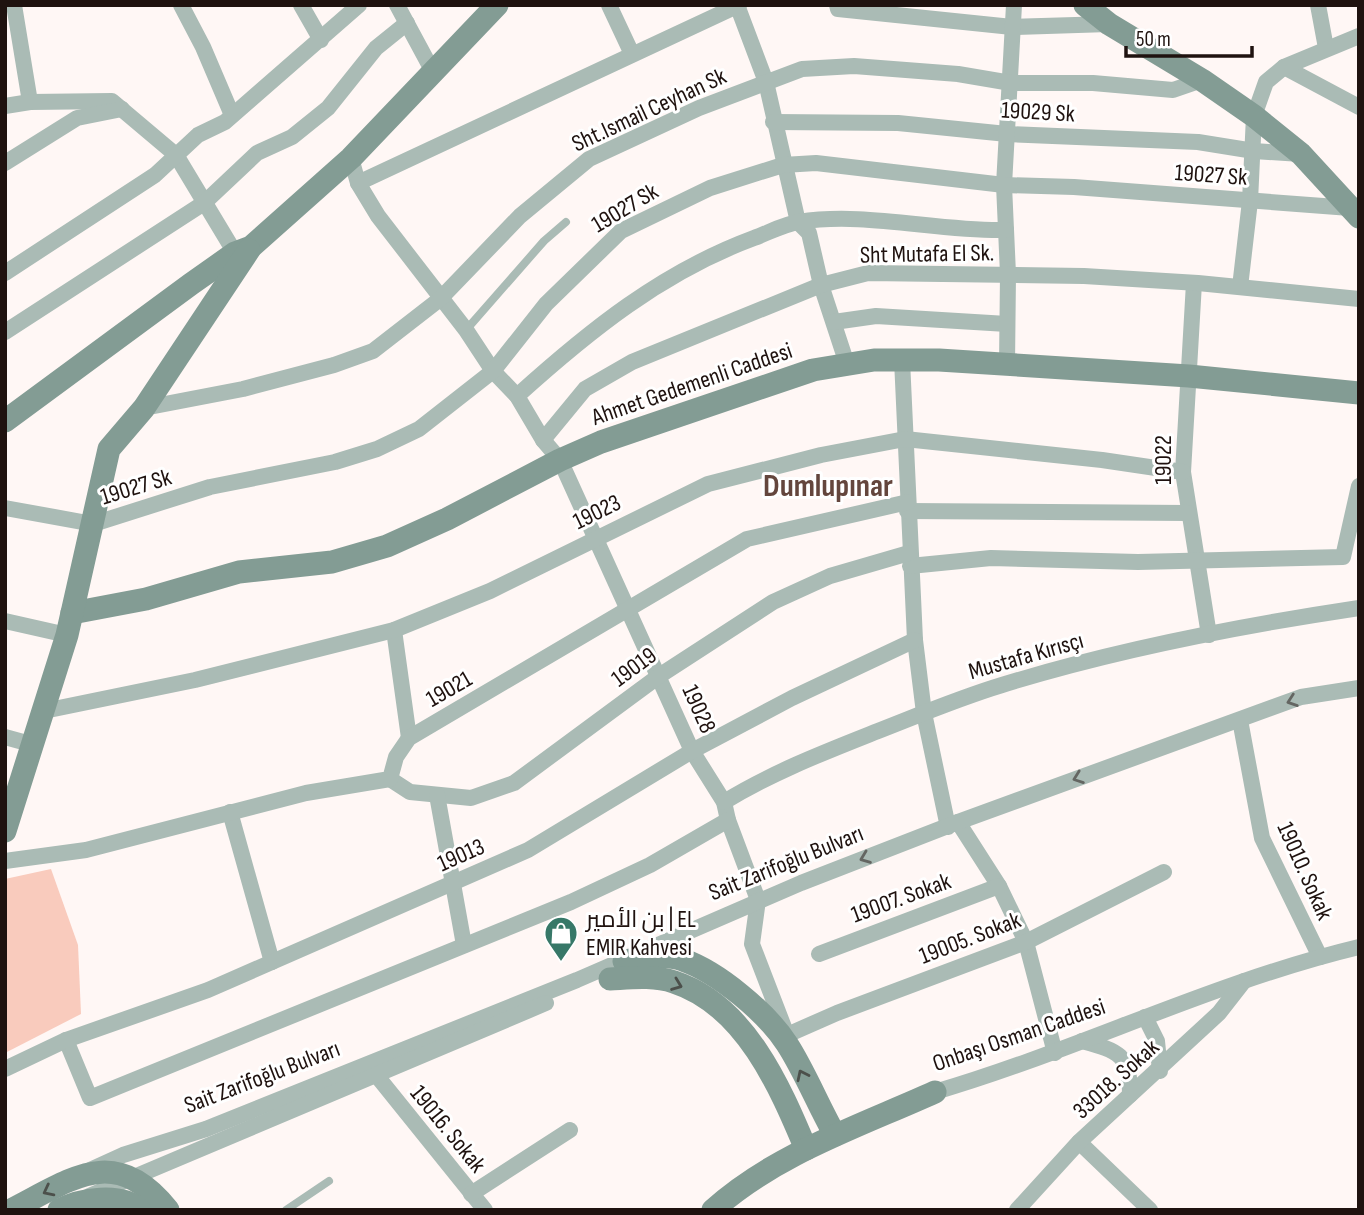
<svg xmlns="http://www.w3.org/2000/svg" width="1364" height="1215" viewBox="0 0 1364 1215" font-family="'Sofia Sans Condensed',Cairo,sans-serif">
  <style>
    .green { fill: #f9cbbd }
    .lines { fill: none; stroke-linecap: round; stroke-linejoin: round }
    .lane { stroke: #aabbb5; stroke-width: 8 }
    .street { stroke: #aabbb5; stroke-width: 16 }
    .secondary { stroke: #839c94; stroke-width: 23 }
    .oneway { stroke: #646662 }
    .oneway2 { stroke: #4c504b }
    .labels { text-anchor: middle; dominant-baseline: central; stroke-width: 6; stroke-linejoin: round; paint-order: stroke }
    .street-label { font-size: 24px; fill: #1f120f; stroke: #fff }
    .poi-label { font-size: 24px; fill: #1f120f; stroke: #fff; text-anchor: start }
    .district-label { font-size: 32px; font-weight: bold; fill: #64463d; stroke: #fff }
  </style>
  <rect width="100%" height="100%" fill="#fff7f5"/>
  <polygon class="green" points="51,869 78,945 81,1014 5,1053 5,879"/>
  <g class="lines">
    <g class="lane">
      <polyline points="466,330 544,241 566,222"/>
      <polyline points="286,1210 329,1181"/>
    </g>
    <g class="street">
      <polyline points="14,5 30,102"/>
      <polyline points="181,5 203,47 232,115"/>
      <polyline points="301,5 321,40"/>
      <polyline points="397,5 432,70"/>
      <polyline points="609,5 632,54"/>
      <polyline points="737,5 766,82 798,222 809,233 821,285 847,364"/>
      <polyline points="837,5 838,9 1012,27 1109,24"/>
      <polyline points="1318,5 1326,48"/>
      <polyline points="1284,67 1359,107"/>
      <polyline points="5,106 30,102 112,101 176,155 235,253"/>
      <polyline points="773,122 898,123 1007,134 1198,142 1254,151 1301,154"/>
      <polyline points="351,158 358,183 378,216 466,330 493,371 517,396 543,440 560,460 692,751 724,802 728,820 758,900"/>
      <polyline points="5,163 77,118 122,109"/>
      <polyline points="358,183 739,5"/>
      <polyline points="5,273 155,175 198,135 225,122 359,5"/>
      <polyline points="1194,283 1183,472 1209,635"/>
      <polyline points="1240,287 1250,201 1254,116 1266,82 1284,67 1359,36"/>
      <polyline points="834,322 876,316 1007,324"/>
      <polyline points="5,332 204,203 257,153 292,137 328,108 376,48 407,23"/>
      <polyline points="902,360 915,640 924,713 948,827"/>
      <polyline points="1007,365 1008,274 1004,185 1014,5"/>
      <path d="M517,396C589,331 662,272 754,238C768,233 784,224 799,222C864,211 940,232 1006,230"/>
      <polyline points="144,408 243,389 334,365 373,351 440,299 520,216 589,159 699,108 802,69 854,66 958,74 1011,83 1093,83 1173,90 1202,80"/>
      <polyline points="543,440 585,389 632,362 821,285 868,273 1084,276 1198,283 1359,299"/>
      <polyline points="5,508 93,524 210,487 335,462 377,449 419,429 493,371 546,304 621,231 710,188 783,165 816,163 1004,185 1074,187 1350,208"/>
      <polyline points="907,511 1188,513"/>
      <polyline points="910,566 991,558 1138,562 1343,557 1359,486"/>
      <polyline points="5,621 67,635"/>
      <polyline points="394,630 409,738"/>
      <polyline points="44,711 195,680 394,630 490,591 708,484 821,455 905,439 1102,460 1183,472"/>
      <polyline points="1240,720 1262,838 1320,957"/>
      <polyline points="5,737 34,745"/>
      <polyline points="390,779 410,792 471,798 514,783 659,676 773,602 830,576 909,553"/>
      <polyline points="437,795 464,945"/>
      <path d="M724,802C773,772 825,752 878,731C919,715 959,698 1002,685C1118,649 1239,626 1359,608"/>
      <polyline points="230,812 272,962"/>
      <polyline points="958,822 999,886 1026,942 1055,1053"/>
      <polyline points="5,861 86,850 306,793 390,779 396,757 409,738 747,539 908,502"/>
      <polyline points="758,900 752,944 787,1035"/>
      <polyline points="819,954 999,886"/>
      <polyline points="1145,1017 1157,1041 1160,1071"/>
      <polyline points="787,1035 837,1013 1026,942 1164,872"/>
      <polyline points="66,1040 90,1098 571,902 650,865 728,820"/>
      <path d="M1082,1041C1119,1051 1130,1054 1130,1095"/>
      <polyline points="5,1069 66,1040 208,990 528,850 692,751 792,698 915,640"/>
      <polyline points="377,1076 485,1210"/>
      <path d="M935,1092C1078,1050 1213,982 1359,947"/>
      <polyline points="1079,1142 1150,1210"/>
      <polyline points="90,1170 123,1155 206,1129 577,980 801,883 958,822 1301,697 1359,688"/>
      <polyline points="471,1194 570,1130"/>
      <polyline points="89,1196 546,1003"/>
      <polyline points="1017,1210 1079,1142 1219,1013 1244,981"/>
    </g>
    <g class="secondary">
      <polyline points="1085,5 1109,24 1202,80 1254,116 1301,154 1359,217"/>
      <polyline points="5,421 191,284 235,253 251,247 351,158 497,5"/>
      <polyline points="72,613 146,599 239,572 332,562 387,546 447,519 560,460 601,442 813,370 874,360 939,360 1189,376 1359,393"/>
      <polyline points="5,831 67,635 109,449 144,408 249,250"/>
      <path d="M624,961C643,958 664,953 683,960C718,972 767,1013 787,1044C804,1070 819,1107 835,1135"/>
      <path d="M610,979C630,978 653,975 674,982C745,1005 780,1087 806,1149"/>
      <path d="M11,1210C72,1179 115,1143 168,1210"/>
      <path d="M59,1210C80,1199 121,1192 140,1210"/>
      <path d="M713,1210C775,1154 860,1126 935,1092"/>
    </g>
  </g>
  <defs><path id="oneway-chevron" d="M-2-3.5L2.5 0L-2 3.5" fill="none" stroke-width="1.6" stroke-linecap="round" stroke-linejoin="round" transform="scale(1.75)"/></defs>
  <g class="oneway">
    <use href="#oneway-chevron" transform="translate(1292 701) rotate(161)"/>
    <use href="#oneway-chevron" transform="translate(1078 778) rotate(160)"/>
    <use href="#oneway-chevron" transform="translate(865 858) rotate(159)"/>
  </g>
  <g class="oneway2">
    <use href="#oneway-chevron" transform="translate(677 985) rotate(21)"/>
    <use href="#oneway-chevron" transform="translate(802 1075) rotate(-116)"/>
    <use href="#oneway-chevron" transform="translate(48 1191) rotate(153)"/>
  </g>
  <defs>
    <symbol id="shop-pin" viewBox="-11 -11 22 30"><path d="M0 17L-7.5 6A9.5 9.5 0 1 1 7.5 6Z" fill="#377868" stroke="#fff"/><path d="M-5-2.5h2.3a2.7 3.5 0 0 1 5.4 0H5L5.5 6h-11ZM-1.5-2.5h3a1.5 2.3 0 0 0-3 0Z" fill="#fff"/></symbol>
  </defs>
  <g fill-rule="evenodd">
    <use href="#shop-pin" x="542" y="914" width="38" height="52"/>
  </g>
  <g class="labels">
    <g class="street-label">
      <text transform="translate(649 110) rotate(-25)">Sht.Ismail Ceyhan Sk</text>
      <text transform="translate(1038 112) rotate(3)">19029 Sk</text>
      <text transform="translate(1211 175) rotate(4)">19027 Sk</text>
      <text transform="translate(625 208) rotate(-31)">19027 Sk</text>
      <text transform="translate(927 254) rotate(-1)">Sht Mutafa El Sk.</text>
      <text transform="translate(692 384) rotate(-19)">Ahmet Gedemenli Caddesi</text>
      <text transform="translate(1163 460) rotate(-90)">19022</text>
      <text transform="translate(136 487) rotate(-17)">19027 Sk</text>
      <text transform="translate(597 512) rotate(-26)">19023</text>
      <text transform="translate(1026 656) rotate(-16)">Mustafa Kırısçı</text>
      <text transform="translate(634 667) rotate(-36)">19019</text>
      <text transform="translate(449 689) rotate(-30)">19021</text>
      <text transform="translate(699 709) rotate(66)">19028</text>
      <text transform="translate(461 855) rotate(-24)">19013</text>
      <text transform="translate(786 863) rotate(-22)">Sait Zarifoğlu Bulvarı</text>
      <text transform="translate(1305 871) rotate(66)">19010. Sokak</text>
      <text transform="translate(901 898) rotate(-20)">19007. Sokak</text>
      <text transform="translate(970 938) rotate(-21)">19005. Sokak</text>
      <text transform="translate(1019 1035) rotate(-19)">Onbaşı Osman Caddesi</text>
      <text transform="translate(262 1077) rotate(-21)">Sait Zarifoğlu Bulvarı</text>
      <text transform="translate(1116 1079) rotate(-42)">33018. Sokak</text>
      <text transform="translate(448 1129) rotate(51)">19016. Sokak</text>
    </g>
    <g class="poi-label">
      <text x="586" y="919">بن الأمير | EL<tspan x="586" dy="28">EMIR Kahvesi</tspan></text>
    </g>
    <g class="district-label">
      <text x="828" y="486">Dumlupınar</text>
    </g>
  </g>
  <rect width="1364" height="1215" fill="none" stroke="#1f120f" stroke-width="14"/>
  <path d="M1126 46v10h126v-10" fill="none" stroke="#1f120f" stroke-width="3.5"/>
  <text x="1136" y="46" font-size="21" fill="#1f120f" stroke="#ffffff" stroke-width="5" paint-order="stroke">50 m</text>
</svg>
